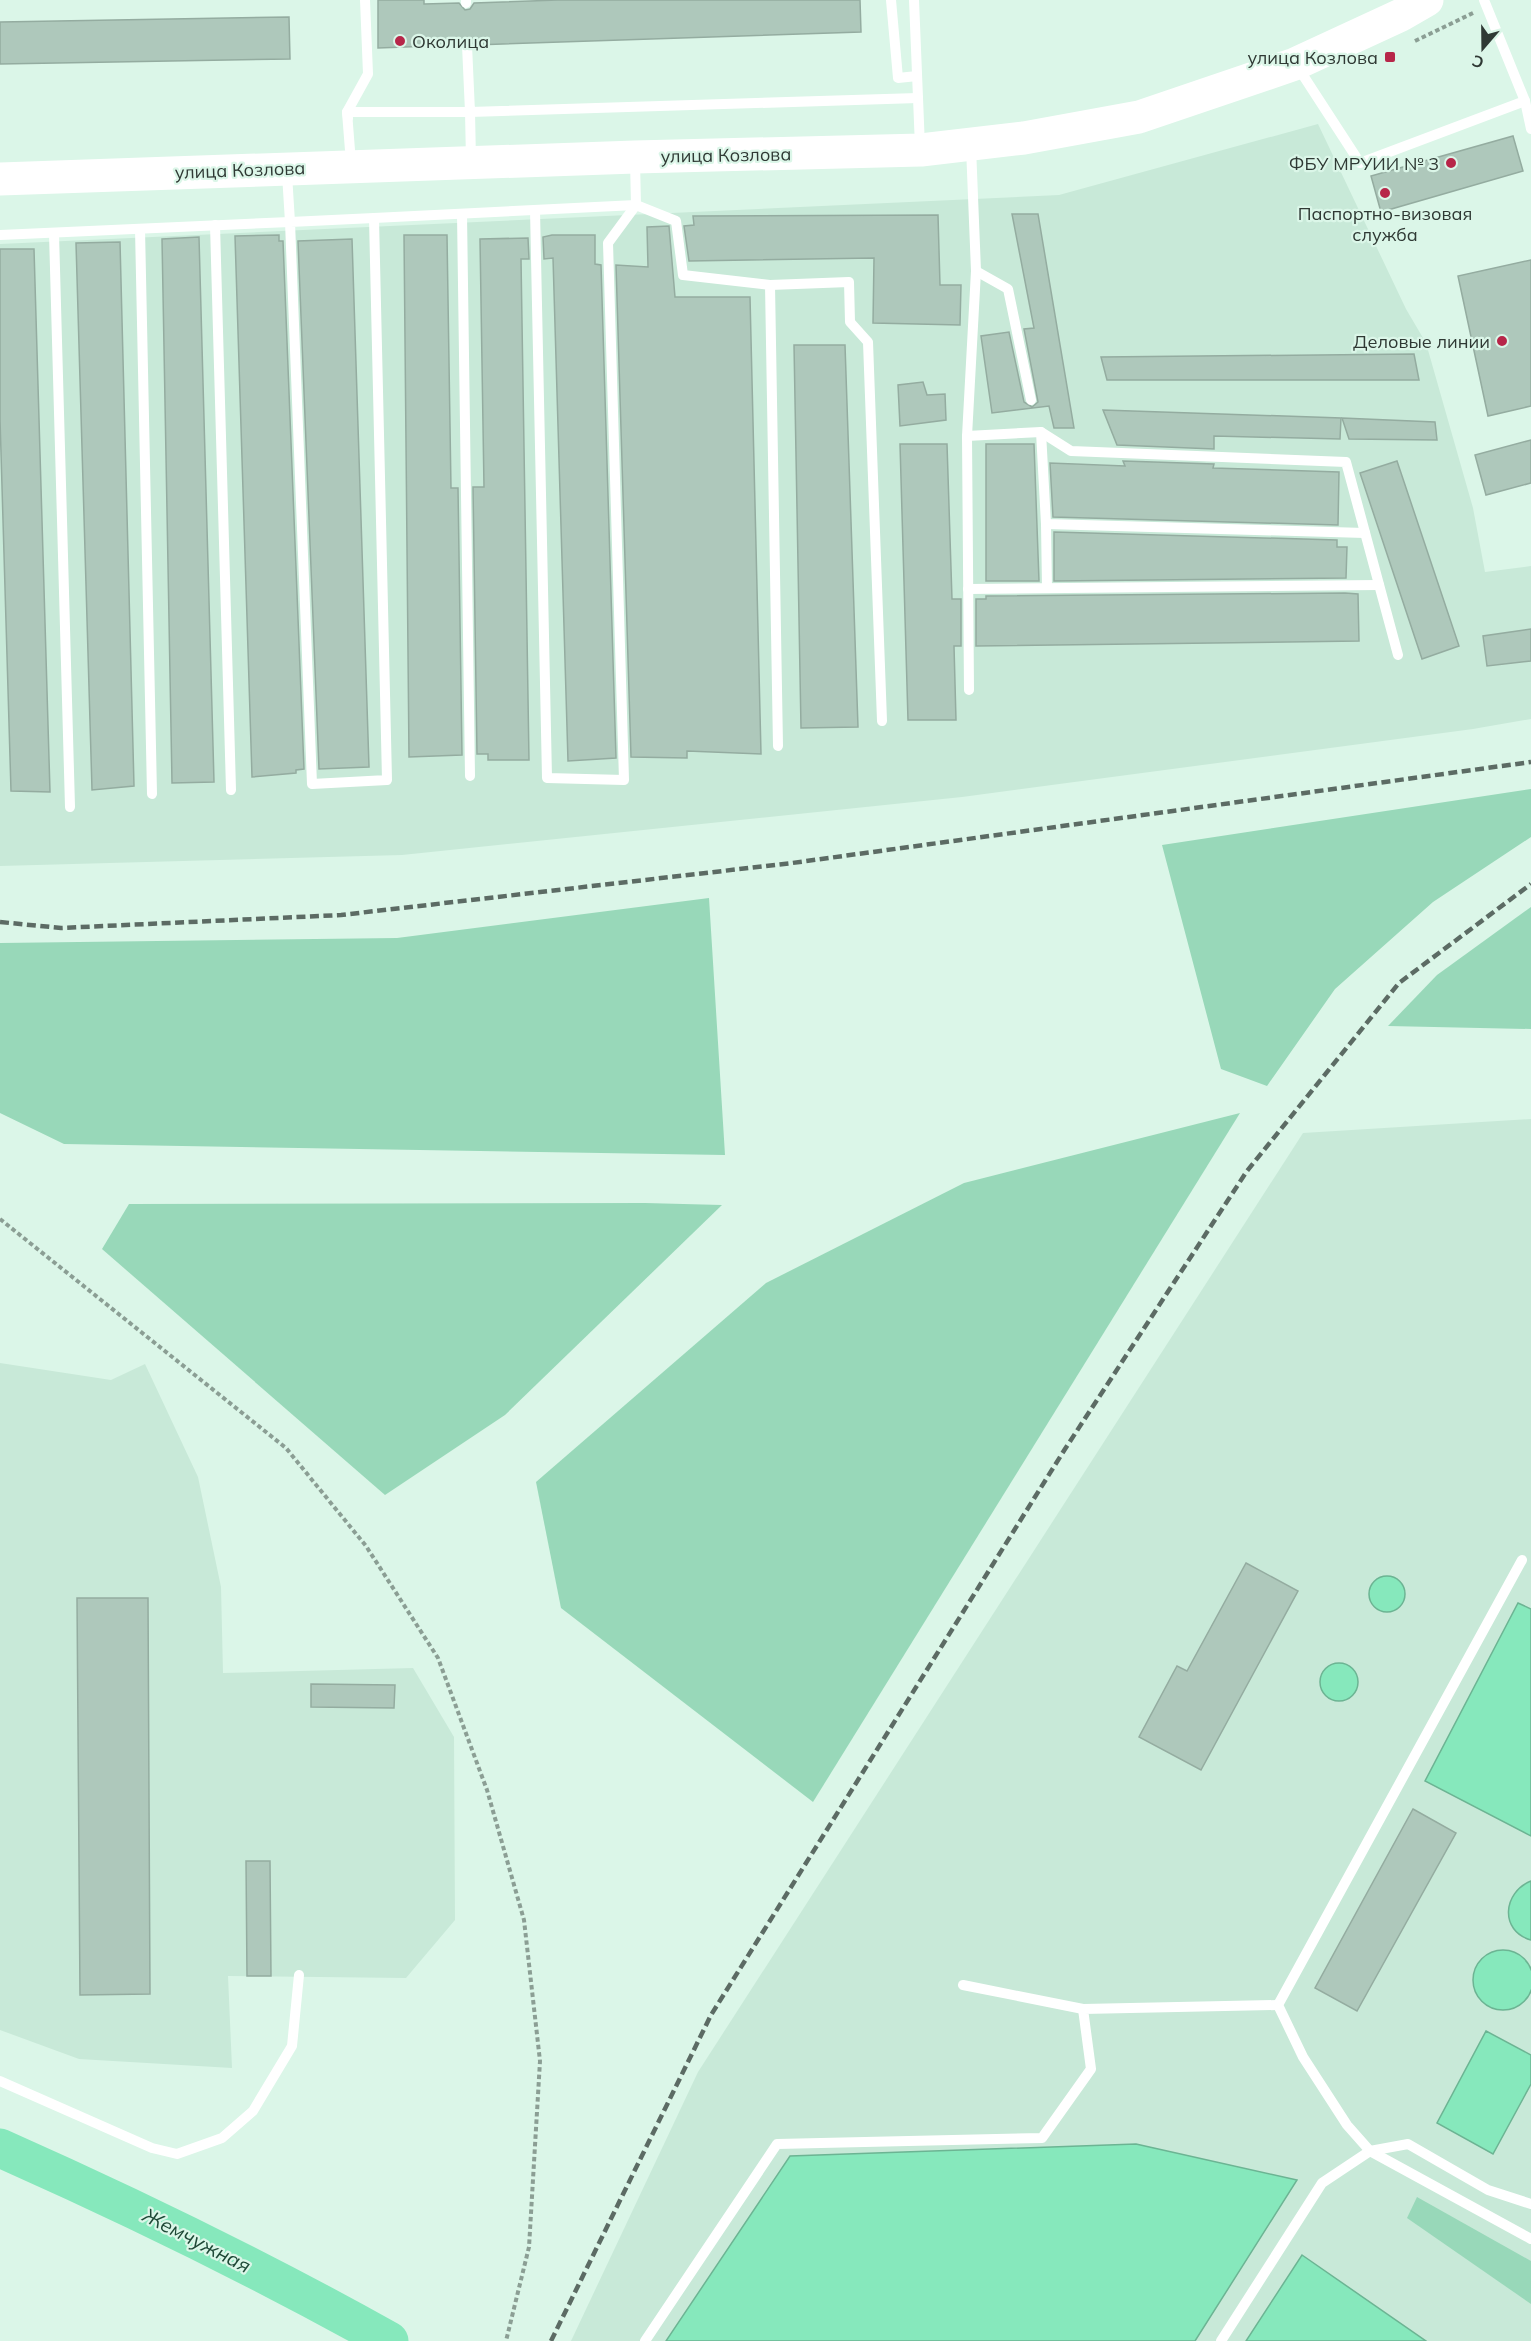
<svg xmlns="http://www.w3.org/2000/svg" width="1531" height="2341" viewBox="0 0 1531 2341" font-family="Mulish,sans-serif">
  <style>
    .built { fill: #c8e9d8 }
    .green { fill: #98d8b9 }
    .water { fill: #86e8bc; stroke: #6cb493; stroke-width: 1.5 }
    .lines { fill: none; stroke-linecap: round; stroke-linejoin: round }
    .river { stroke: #86e8bc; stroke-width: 39 }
    .building { fill: #aec8bb; stroke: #94aca0; stroke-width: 1.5 }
    .path { stroke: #8b9e94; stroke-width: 4; stroke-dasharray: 4.5 3; stroke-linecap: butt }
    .lane { stroke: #fff; stroke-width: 10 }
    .primary { stroke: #fff; stroke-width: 33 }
    .rail { stroke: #5c6b64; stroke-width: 4.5; stroke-dasharray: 9 4.5; stroke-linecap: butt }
    .poi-dot { fill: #b72649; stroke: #dbf6e8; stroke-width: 2 }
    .labels { text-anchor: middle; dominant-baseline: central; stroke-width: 4.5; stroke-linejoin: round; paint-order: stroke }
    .poi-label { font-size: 18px; fill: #2f3934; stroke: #dbf6e8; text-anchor: end }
    .street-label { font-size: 18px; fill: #2f3934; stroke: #dbf6e8 }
    .water-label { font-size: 20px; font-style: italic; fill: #1e4836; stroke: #dbf6e8 }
  </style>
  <rect width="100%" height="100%" fill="#dbf6e8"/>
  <g class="built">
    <polygon points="1318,124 1406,309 1426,343 1473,508 1485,572 1531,566 1531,719 1473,729 962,797 402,855 0,866 0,244 1059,195"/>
    <polygon points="1531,1119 1531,2341 571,2341 698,2072 1303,1133"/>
    <polygon points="0,1363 111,1380 145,1364 198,1477 221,1587 223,1673 413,1668 454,1737 455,1920 406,1978 228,1976 232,2068 79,2059 0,2030"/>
  </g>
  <g class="green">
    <polygon points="1531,789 1531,837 1433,902 1335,989 1267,1086 1221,1069 1162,845"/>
    <polygon points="709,898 725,1155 64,1144 0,1113 0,943 397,938"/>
    <polygon points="1531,907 1531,1029 1388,1026 1437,975"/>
    <polygon points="1240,1113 813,1802 561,1608 536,1482 766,1283 964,1183"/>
    <polygon points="645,1203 722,1205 505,1415 385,1495 102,1249 129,1204"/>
    <polygon points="1417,2197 1531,2261 1531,2304 1407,2218"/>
  </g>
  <g class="water">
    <circle cx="1387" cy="1594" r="18"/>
    <polygon points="1518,1603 1531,1609 1531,1836 1425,1781"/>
    <circle cx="1339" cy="1682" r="19"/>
    <path d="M1531,1881V1940C1499,1931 1503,1892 1531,1881Z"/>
    <circle cx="1503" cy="1980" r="30"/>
    <polygon points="1486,2031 1531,2055 1531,2084 1493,2154 1437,2123"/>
    <polygon points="1136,2144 1297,2180 1195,2341 666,2341 790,2156"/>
    <polygon points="1302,2255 1426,2341 1246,2341"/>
  </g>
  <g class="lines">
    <path class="river" d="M0,2148C133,2207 262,2270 389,2341"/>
  </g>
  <g class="building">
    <polygon points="378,0 424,0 424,4 459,3 465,10 470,9 474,3 558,0 860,0 861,32 474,45 467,38 463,39 460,45 378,48"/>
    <polygon points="289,17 290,59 0,64 0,22"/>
    <polygon points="1513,136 1523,171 1381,212 1371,176"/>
    <polygon points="1012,214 1038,214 1074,428 1054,428 1049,406 992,413 981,336 1009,332 1024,402 1032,407 1038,402 1024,329 1034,328"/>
    <polygon points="938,215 940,285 961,285 960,325 873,323 874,258 689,261 684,226 694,225 693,216"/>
    <polygon points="669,226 675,297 750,297 761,754 687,751 687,758 631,757 616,265 648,267 647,227"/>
    <polygon points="279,235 279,241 283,241 304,769 296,770 296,773 252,777 235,236"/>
    <polygon points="404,235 447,235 451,488 458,488 462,755 409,757"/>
    <polygon points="552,235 595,235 595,264 601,265 616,758 568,761 553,258 544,259 543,237"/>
    <polygon points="199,237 214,782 172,783 162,239"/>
    <polygon points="528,238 529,259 521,259 529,760 488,760 488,754 477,754 473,487 484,487 480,239"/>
    <polygon points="352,239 369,767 319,769 298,241"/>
    <polygon points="120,242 134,786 92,790 76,243"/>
    <polygon points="0,249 34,249 50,792 11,791 0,419"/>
    <polygon points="1531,260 1531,406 1488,416 1458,276"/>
    <polygon points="794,345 845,345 858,727 801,728"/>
    <polygon points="1414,354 1419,380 1107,380 1101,357"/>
    <polygon points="923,382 927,395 945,394 946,420 900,426 898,385"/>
    <polygon points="1103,410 1341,418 1340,439 1214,436 1214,449 1117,445"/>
    <polygon points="1342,418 1435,422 1437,440 1349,439"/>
    <polygon points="1531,440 1531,483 1486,495 1475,455"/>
    <polygon points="900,444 947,444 952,599 961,599 961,646 954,646 956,720 908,720"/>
    <polygon points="986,444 1034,444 1039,581 986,581"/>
    <polygon points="1123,461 1214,464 1213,468 1339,472 1338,525 1053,517 1050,463 1125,466"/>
    <polygon points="1397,461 1459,646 1422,659 1360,473"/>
    <polygon points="1054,532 1337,540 1337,547 1347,547 1346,578 1054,581"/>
    <polygon points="1345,593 1358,594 1359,641 976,646 976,599 986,599 986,596"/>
    <polygon points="1531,629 1531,661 1487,666 1483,636"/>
    <polygon points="1246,1563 1298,1591 1201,1770 1139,1737 1177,1666 1187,1671"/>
    <polygon points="77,1598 148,1598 150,1994 80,1995"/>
    <polygon points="311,1684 395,1685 394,1708 311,1707"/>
    <polygon points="1413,1809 1456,1833 1357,2011 1315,1988"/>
    <polygon points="246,1861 270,1861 271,1976 247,1976"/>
  </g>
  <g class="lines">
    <g class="path">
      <polyline points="1415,41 1473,13"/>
      <polyline points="0,1219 286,1448 366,1546 438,1658 487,1790 524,1920 540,2061 529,2247 506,2341"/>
    </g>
    <g class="lane">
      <polyline points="466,0 466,3"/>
      <polyline points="891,0 898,78 917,76"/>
      <polyline points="914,0 920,147"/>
      <polyline points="467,45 470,112 918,98"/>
      <polyline points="1297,66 1360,163 1525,101 1484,0"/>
      <polyline points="1525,101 1531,129"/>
      <polyline points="348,118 347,112 368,74 365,0"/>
      <polyline points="971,147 976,271 967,436 1041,432 1071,451 1346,462 1398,655"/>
      <polyline points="635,161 636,205 676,221 683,275 770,285 778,746"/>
      <polyline points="351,163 347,112 470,112 471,160"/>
      <polyline points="535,210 547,778 624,780 608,243 636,205"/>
      <polyline points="462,214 470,776"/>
      <polygon points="374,218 387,780 312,784 290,222"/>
      <polyline points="374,218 636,205"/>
      <polyline points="215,225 231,790"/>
      <polyline points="140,229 152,794"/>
      <polyline points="54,233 70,807"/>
      <polyline points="0,235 290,222 287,174"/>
      <polyline points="976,271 1008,289 1031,400"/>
      <polyline points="770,285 849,282 850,322 868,342 882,721"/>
      <polyline points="1041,432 1046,524 1365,533"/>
      <polyline points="967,436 969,690"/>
      <polyline points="1046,524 1047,588"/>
      <polyline points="968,589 1379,585"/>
      <polyline points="1522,1560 1278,2005 1303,2057 1347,2125 1370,2151 1531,2239"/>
      <polyline points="963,1985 1083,2009"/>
      <polyline points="0,2081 152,2148 177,2154 222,2138 253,2111 292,2046 299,1975"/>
      <polyline points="645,2341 777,2144 1042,2138 1091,2069 1083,2009 1278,2005"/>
      <polyline points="1221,2341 1322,2183 1370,2151 1408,2144 1488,2190 1531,2204"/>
    </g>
    <polyline class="primary" points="0,179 635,157 921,150 1024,138 1139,117 1295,64 1401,15 1427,0"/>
    <g class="rail">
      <polyline points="0,922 61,928 341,915 792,863 1531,762"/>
      <polyline points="551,2341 711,2015 1065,1449 1247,1171 1399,983 1531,884"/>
    </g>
  </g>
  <g class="poi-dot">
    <circle cx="400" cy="41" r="6"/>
    <rect x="1384" y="51" width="12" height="12" rx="3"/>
    <circle cx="1451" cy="163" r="6"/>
    <circle cx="1385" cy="193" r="6"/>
    <circle cx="1502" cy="341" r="6"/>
  </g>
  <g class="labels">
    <g class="poi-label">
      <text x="412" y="41" text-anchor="start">Околица</text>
      <text x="1378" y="57">улица Козлова</text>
      <text x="1439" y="163">ФБУ МРУИИ № 3</text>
      <text x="1385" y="213" text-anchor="middle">Паспортно-визовая<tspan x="1385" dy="21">служба</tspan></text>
      <text x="1490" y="341">Деловые линии</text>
    </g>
    <g class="street-label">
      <text transform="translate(726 155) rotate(-1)">улица Козлова</text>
      <text transform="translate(240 170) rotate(-2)">улица Козлова</text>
    </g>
    <g class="water-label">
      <text transform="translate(197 2240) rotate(27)">Жемчужная</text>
    </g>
  </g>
  <g transform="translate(1483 48) rotate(200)" stroke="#dbf6e8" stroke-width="4.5" paint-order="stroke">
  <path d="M0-4.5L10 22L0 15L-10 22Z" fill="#2f3934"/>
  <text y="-9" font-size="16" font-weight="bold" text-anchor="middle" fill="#2f3934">С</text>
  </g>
</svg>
